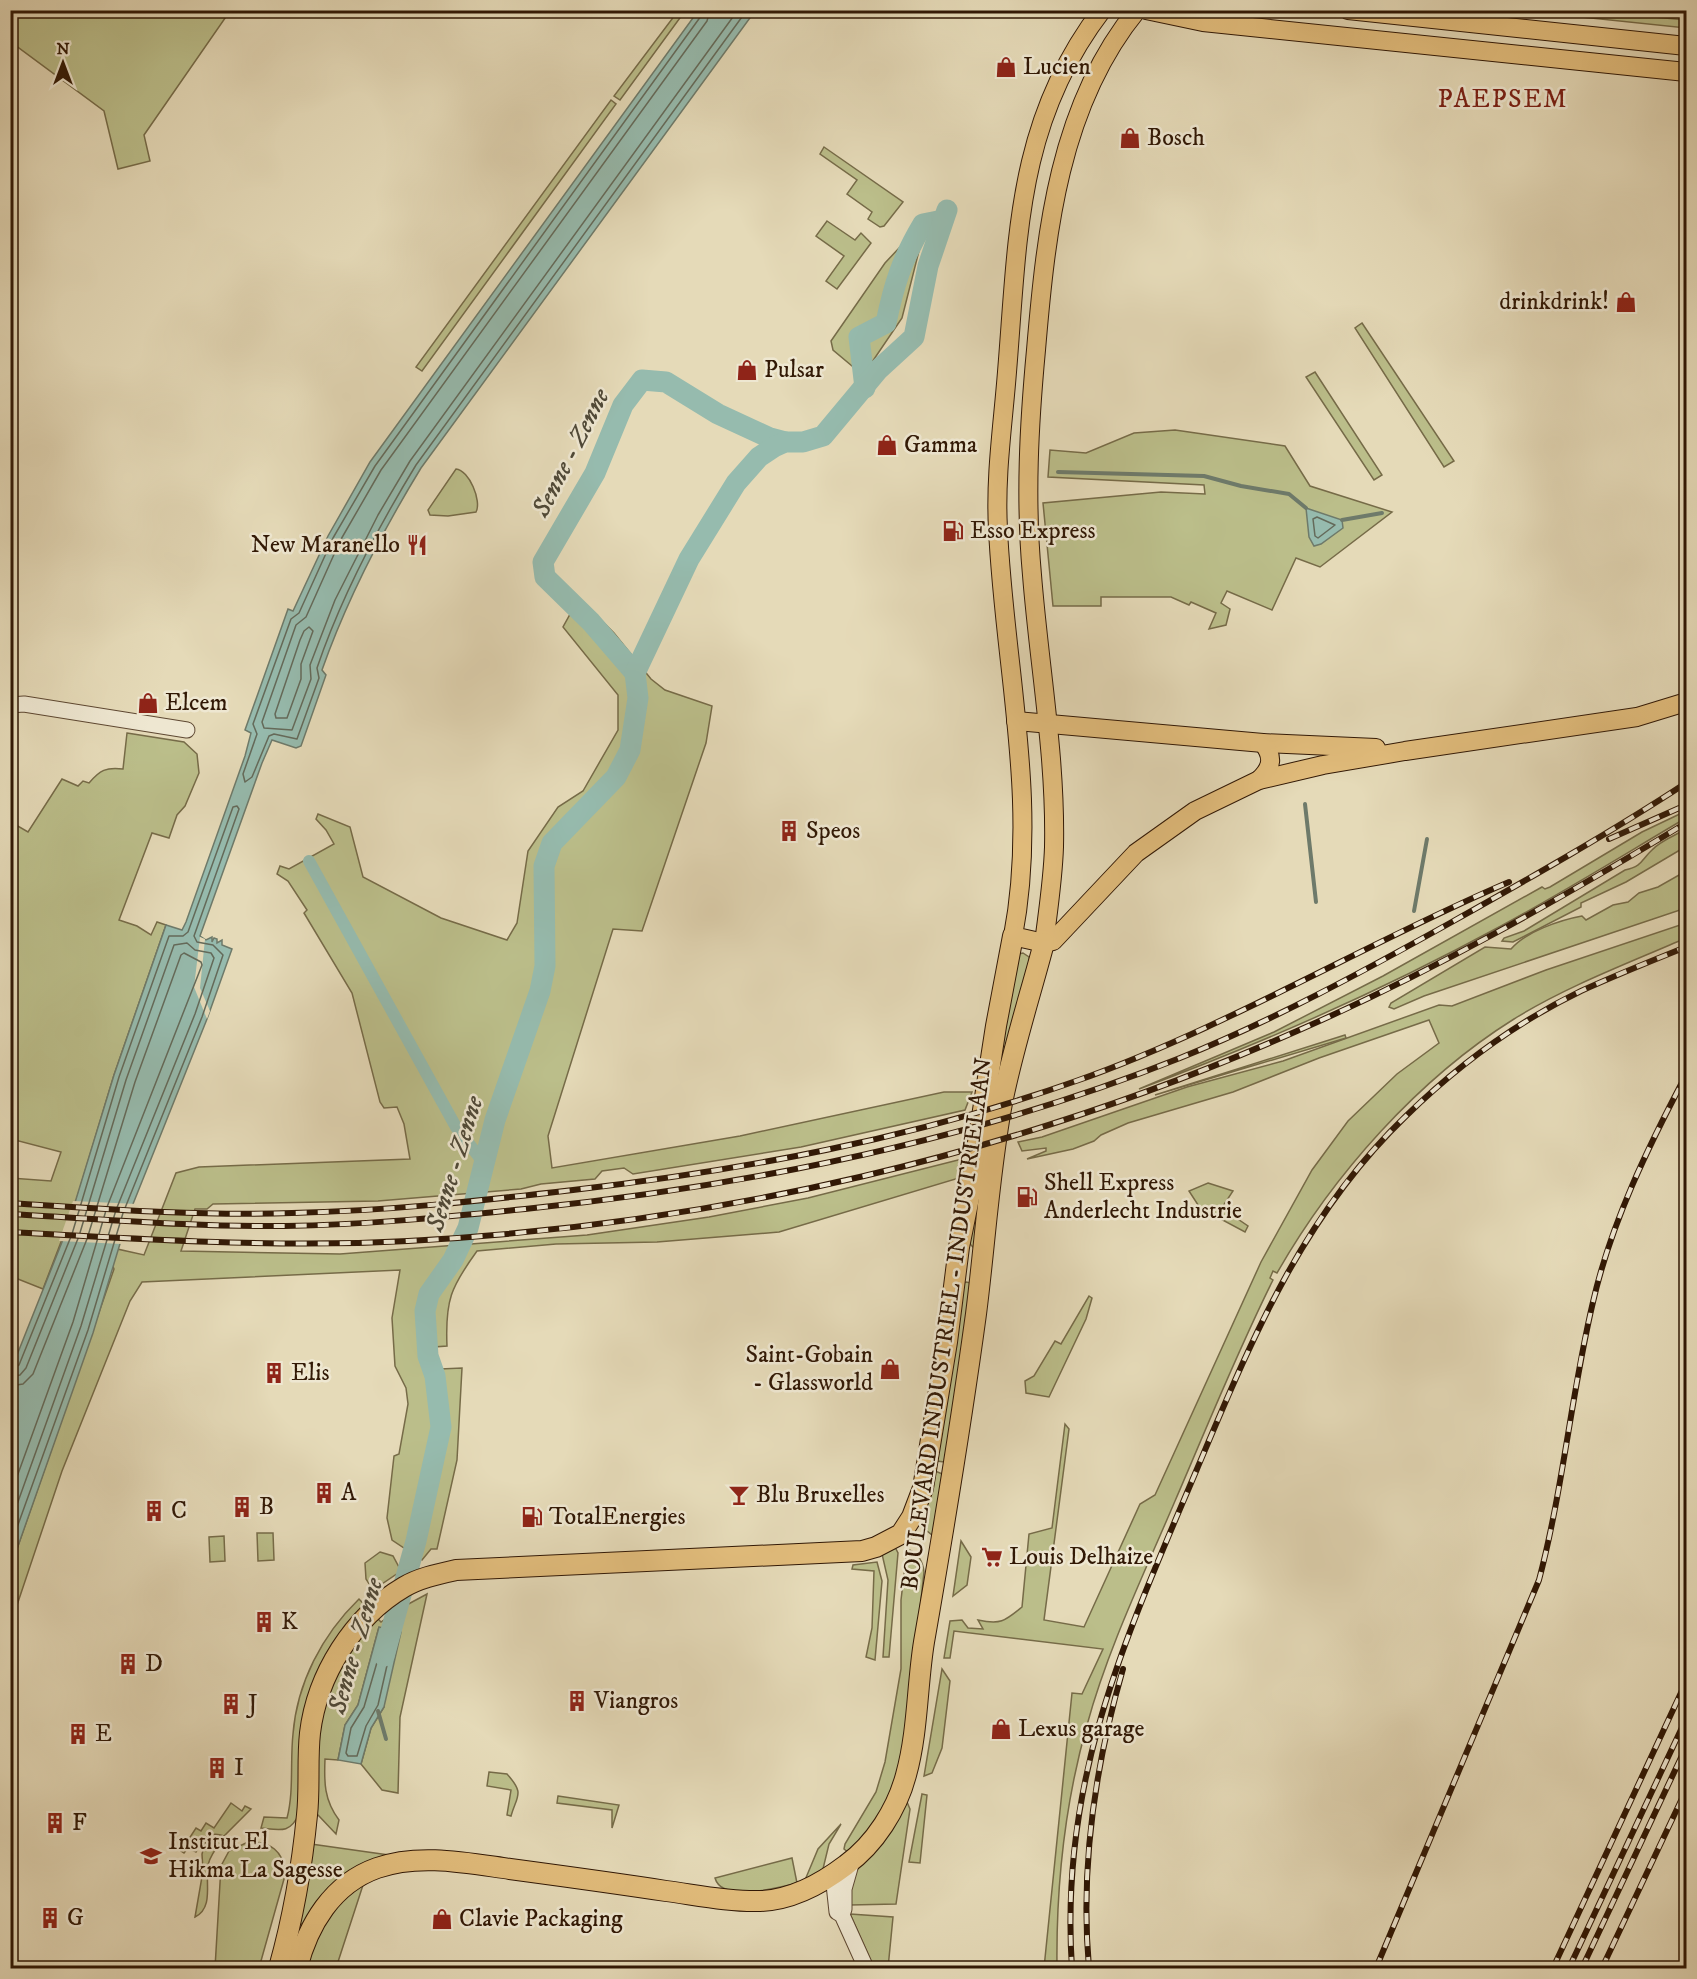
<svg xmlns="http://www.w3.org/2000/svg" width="1697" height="1979" viewBox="0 0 1697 1979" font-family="'IM FELL DW Pica',serif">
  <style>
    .green { fill: #bbbe8a; stroke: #766b48; stroke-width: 1.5 }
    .water { fill: #96bbae; stroke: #6e7a6a; stroke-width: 1.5 }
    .pier { fill: #e5dab8 }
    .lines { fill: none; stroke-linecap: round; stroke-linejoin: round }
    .shore { stroke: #646a5a; stroke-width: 1.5 }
    .stream { stroke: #6e7a6a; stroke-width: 4 }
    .canal { stroke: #96bbae; stroke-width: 12 }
    .river { stroke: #96bbae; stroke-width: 21 }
    .tertiary-casing { stroke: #5e4832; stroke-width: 17 }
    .primary-casing { stroke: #311805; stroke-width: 20 }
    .trunk-casing { stroke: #311805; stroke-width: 22 }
    .tertiary { stroke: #eee7d1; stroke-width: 15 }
    .primary { stroke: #e2bd7c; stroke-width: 18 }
    .trunk { stroke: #e2bd7c; stroke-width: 20 }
    .rail-casing { stroke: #311805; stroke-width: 6 }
    .rail { stroke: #eee7d1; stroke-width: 4; stroke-dasharray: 11; stroke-linecap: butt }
    .labels { text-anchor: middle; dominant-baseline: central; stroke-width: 5; stroke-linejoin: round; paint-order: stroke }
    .poi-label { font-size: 24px; fill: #311805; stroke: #eee7d1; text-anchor: start }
    .street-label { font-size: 24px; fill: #311805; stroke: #eee7d1 }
    .neighbourhood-label { font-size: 26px; letter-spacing: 1.5px; fill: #7a1f14; stroke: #eee7d1 }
    .water-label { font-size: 26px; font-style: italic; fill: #4f4938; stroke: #eee7d1 }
  </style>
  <rect width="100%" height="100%" fill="#e5dab8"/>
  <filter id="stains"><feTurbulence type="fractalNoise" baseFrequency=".00333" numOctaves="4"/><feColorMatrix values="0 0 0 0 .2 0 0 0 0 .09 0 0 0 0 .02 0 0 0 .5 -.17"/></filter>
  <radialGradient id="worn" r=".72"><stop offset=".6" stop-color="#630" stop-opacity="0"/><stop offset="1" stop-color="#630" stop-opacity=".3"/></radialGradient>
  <g class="green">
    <polygon points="25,11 25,10 230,11 144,135 150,161 118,169 104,111 11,42 11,24"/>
    <polygon points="678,11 685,11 620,100 614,96"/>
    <polygon points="1591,11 1686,20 1686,28 1523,11"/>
    <polygon points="611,100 616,104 422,371 416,367"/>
    <polygon points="824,147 903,202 884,226 880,227 868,219 872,212 847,194 857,180 820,154"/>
    <polygon points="827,221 855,240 861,233 871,243 837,289 826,281 844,256 816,236"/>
    <polygon points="916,230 923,235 902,318 868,368 858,371 833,350 831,341 885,263"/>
    <polygon points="1362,323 1454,461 1444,467 1355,328"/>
    <polygon points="1315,372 1382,475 1374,480 1306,377"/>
    <polygon points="1175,430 1285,446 1310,486 1392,512 1320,567 1296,558 1272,610 1227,591 1221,603 1230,609 1226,625 1209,629 1216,613 1191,602 1189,605 1171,597 1101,597 1101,606 1053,606 1043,503 1161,492 1205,494 1204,485 1048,477 1050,450 1086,453 1134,433"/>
    <path d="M456,469C469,470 482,501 476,512L448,516L430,515L428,510Z"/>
    <path d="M579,598L614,633L651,679L665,690L712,706L706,743L642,931L613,929L548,1136L552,1168L740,1136L944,1092H972L965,1110L801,1147L633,1174L624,1168L602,1171L595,1179L541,1184L521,1189L378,1201L213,1204L207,1209H195L181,1251L340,1254L587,1235L709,1217L808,1198L962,1159L959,1178L779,1232L657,1242L556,1244L477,1251C451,1287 445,1300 447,1346L434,1347L440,1369L462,1368L457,1460L437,1549H431L422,1560L392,1540L387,1518L394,1456L399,1454L408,1404L406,1388L395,1366L392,1318L400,1270L142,1282L130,1301L62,1471L11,1623V1566L114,1269L112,1264L117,1249L144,1255L176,1173L199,1167L410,1159L404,1124L397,1107L384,1108L380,1102L352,993L304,913L307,910L288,881L277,874L280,866L289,869L334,844L326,830L316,819L318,814L350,827L363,877L441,918L507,940L517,923L528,851L558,807L583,791L618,730V695L563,627Z"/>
    <path d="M127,733L184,742L197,754L199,773L185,806L177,815L169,838L152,833L119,920L137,926L151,935L157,922L166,925L114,1075L74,1208L43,1289L13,1277L11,1285L13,1267L10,1265L11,1178L51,1181L61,1152L11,1139V822L28,832L62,779L78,786L83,781L89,783C100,770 106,767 123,769Z"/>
    <path d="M1686,811V818C1625,854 1564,892 1501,926C1385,989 1263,1043 1139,1089L1274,1032L1383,976L1542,887L1545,889L1550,887L1642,832Z"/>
    <path d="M1686,829V834L1682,838L1686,840L1685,847L1626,882L1581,903V907L1513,942L1502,941L1504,938L1524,931L1625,870C1643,866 1641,860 1652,850C1660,841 1676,835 1686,829Z"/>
    <path d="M1686,871V908L1424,996L1394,1009L1389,1007L1391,1003L1485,947L1511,949C1525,932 1560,920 1582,916L1586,920L1613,905L1628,902L1639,893L1658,887Z"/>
    <path d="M1686,923V938C1629,963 1567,986 1514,1019C1418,1079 1333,1175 1277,1273L1273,1271L1270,1278L1273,1280C1237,1352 1207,1427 1175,1501C1144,1574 1108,1648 1087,1725C1065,1803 1056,1888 1057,1968H1044L1072,1693L1082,1694L1103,1649L954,1631L950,1658H944L950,1621L962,1620L968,1628L983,1629L978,1620C1001,1625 1005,1621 1022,1607L1029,1534L1052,1528L1065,1424L1069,1429L1044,1620L1084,1627L1140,1504L1155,1495L1261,1262L1312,1170L1348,1121L1397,1074L1439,1043L1429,1020L1319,1058L1233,1092L1128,1123L1101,1135L1094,1141L1073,1149L1027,1159L1046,1151V1148L1022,1151L1018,1142L1042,1137L1187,1087L1283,1061L1439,1005L1452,1006L1546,970Z"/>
    <polygon points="1023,953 1029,957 1030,962 976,1245 973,1247 969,1243 1018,954"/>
    <polygon points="1345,1035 1346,1038 1155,1095"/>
    <polygon points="1208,1183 1233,1191 1223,1206 1230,1210 1229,1213 1248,1226 1245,1232 1200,1208 1189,1191"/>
    <polygon points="966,1282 971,1283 948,1459 944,1462 937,1461 960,1286"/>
    <polygon points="1089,1296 1092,1298 1086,1319 1049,1397 1026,1393 1025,1381 1034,1376 1055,1341 1061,1344"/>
    <polygon points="935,1471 945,1475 937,1539 916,1522"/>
    <polygon points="257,1533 273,1533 274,1560 258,1561"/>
    <polygon points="224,1536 225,1561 210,1562 209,1537"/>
    <polygon points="961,1541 971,1557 967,1585 953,1596"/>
    <polygon points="895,1547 898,1553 889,1657 883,1657 888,1580 882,1554"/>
    <path d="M907,1549C918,1552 923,1562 924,1572L904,1756L887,1808L849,1853L844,1849L845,1844L876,1792L885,1762L901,1669V1600Z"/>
    <polygon points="380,1552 393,1556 401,1571 373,1590 366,1579 365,1563"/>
    <polygon points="877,1562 882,1581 875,1660 866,1657 872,1628 874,1571 852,1569 853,1565"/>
    <path d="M427,1594L400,1717L398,1793L382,1790L361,1764L371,1728L384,1707L379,1627L358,1705L345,1725L338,1760L325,1759C324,1782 324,1800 339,1820L336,1834L318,1815L299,1814C290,1834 280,1830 261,1828L264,1817L287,1818C294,1792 290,1761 293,1734C297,1683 322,1635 359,1599L381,1622L401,1608Z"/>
    <polygon points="942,1669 950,1681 942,1748 932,1773 924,1776"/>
    <path d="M489,1772L507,1774C525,1794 517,1795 511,1816L507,1815L511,1790L487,1786Z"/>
    <polygon points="922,1794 927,1795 920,1863 909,1862"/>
    <polygon points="558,1796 619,1805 612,1828 612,1810 557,1803"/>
    <polygon points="907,1802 910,1809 896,1904 850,1905 852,1873"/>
    <path d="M231,1803L242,1811L245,1806L251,1809L224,1836C209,1830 203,1839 196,1852L188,1848L184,1853L181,1851L196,1828L201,1831L206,1823L214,1828Z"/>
    <polygon points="841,1824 829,1844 822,1873 805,1880 818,1849"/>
    <path d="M210,1838L222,1841C216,1848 210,1856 208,1865C205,1882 214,1908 195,1917L203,1871L202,1854L205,1843Z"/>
    <path d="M250,1841C271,1843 282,1850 286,1872L259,1968H215L221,1866L229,1851Z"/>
    <polygon points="311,1844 403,1857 364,1882 336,1968 304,1968 315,1933 300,1923"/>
    <path d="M792,1858L797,1883C777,1888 722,1903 715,1878Z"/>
    <polygon points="850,1914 893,1917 888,1968 874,1968"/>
  </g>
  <g class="water">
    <path d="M698,11H755L421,468C382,532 347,599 322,670L326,675L301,746L296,748L272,740L262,763L200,936L206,940L212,937V942L214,938L217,939V943L222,940V945L232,949L207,1019L129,1214L93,1333L11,1566V1370L66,1232L114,1075L166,925L182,930L186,922L245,756L251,733L245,730L288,609L293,611L328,536L370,462Z"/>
    <polygon points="1306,508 1342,520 1343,528 1321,544 1314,546 1309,537"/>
    <polygon points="379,1627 401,1632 384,1707 371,1728 361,1764 338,1760 345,1725 358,1705"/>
  </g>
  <g class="pier">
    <polygon points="200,937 205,939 200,988 210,1011 207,1019 194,987"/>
    <polygon points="73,1201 137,1204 122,1244 59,1241"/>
  </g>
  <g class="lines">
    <g class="shore">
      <path d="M702,10L701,16L375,466L333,538L299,613L291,619L253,724L257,734L243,774L245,782L252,777L269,736L274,734L297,739L319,678L317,668C341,597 377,529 416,465L747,10"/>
      <polyline points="710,10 707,21 381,470 340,541 306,617 296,625 262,722 264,728 292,730 311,679 310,665 335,600 378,515 410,461 738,10"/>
      <polygon points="1317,517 1335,525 1318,538 1315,536 1313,519"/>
      <polygon points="309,627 313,631 301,664 301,679 287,718 276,718 275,714 300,640 304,631"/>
      <polyline points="10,1369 19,1365 72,1234 119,1077 169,936 183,936 188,932 233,807 237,806 239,809 194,936 197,942 213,945 223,955 202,1017 123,1213 88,1330 10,1547"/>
      <polyline points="10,1377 20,1375 26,1368 79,1236 126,1080 174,945 187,943 195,950 211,953 214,958 195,1014 116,1210 81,1326 10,1524"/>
      <polyline points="10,1386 23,1384 33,1374 87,1239 135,1082 181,955 184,953 201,962 202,965 107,1207 73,1322 10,1496"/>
      <polygon points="385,1635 393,1639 378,1705 366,1726 357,1756 348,1756 346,1753 351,1728 364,1707"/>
    </g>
    <g class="stream">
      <polyline points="1058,472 1204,476 1241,486 1289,494 1306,508"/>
      <polyline points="1342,520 1382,513"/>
      <polyline points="1305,804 1316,902"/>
      <polyline points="1414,911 1427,839"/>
      <polyline points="378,1711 386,1739"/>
    </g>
    <polyline class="canal" points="309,861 456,1127 483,1162"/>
    <g class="river">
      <path d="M865,388L859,337L886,323C894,284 902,259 923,224L943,220"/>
      <polyline points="635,673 591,622 545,577 543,562 595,473 623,405 642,380 666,382 718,414 770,438 785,442"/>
      <polyline points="384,1656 416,1541 441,1427 435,1376 428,1356 425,1311 429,1294 453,1260 468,1228 495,1120 540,991 545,966 544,866 552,843 616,777 630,750 638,698 635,673 689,559 736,483 759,457 774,447 785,442 803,442 823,436 878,370 914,337 928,266 947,210"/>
    </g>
    <defs>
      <g id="tertiary">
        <polyline points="10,705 24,704 187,730"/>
        <polyline points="833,1875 837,1912 842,1915 866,1968"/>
        <polyline points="842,1915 844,1909 844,1889 852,1861"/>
      </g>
      <g id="primary">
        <path d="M1102,10C1016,122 1018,239 1007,372C1003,424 995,476 998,529C1004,665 1039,800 1013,936L1044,943L1053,941L1136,853L1195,811L1259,780L1323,765L1405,751L1637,717L1686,702"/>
        <polyline points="1146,10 1203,22 1686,72"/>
        <polyline points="1348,10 1686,46"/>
        <polyline points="1016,721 1263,743 1376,748"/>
        <path d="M1259,780C1272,768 1274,757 1263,743"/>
        <path d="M1044,943C1048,911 1053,879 1054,847C1056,756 1039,665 1032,575C1025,499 1029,425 1036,350C1046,232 1059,105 1137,10"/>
      </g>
      <g id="trunk">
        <path d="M279,1968C293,1918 302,1867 307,1815C310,1788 307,1760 310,1733C317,1675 353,1617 404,1587C419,1578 438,1574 456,1570L862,1551L876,1547L901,1534L912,1517L923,1488L947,1342L959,1247L971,1188L996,1026L1013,936"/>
        <path d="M297,1968C308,1925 332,1884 377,1868C419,1853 467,1863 510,1869C562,1876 614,1883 666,1891C696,1895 729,1902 760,1901C792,1900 821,1884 846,1865C875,1844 897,1809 906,1775C918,1732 917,1685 924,1642C943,1533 961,1424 976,1314C985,1244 989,1173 1002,1103C1013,1048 1030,996 1044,943"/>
      </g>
    </defs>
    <use href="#tertiary" class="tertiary-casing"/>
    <use href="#primary" class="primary-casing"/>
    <use href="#trunk" class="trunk-casing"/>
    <use href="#tertiary" class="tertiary"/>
    <use href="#primary" class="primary"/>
    <use href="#trunk" class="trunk"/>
    <defs>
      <g id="rail">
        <polyline points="1609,839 1686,805"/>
        <path d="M10,1203C104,1209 198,1216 292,1213C386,1211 479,1201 573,1190C744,1170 912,1139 1076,1081C1226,1028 1364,944 1509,882"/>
        <path d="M10,1214C102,1219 194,1227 285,1226C365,1225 445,1217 525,1209C747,1186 972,1141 1180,1058C1274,1020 1362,972 1450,923C1530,878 1610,833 1686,783"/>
        <path d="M10,1232C143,1239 275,1248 408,1241C714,1225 1016,1155 1297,1031C1432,972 1560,899 1686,823"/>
        <path d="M1072,1968C1059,1779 1126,1637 1197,1469C1252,1339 1302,1216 1406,1116C1457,1066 1517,1022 1581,991C1616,975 1651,961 1686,947"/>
        <path d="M1089,1968C1080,1867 1095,1766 1123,1669"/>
        <path d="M1376,1968L1539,1580C1563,1489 1571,1395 1593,1302C1611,1223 1648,1147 1686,1075"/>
        <polyline points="1553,1968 1686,1682"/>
        <polyline points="1569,1968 1686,1719"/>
        <polyline points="1582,1968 1686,1747"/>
        <polyline points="1602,1968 1686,1790"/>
      </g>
    </defs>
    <use href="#rail" class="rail-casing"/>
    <use href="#rail" class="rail"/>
  </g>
  <defs>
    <symbol id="shop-bare" viewBox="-9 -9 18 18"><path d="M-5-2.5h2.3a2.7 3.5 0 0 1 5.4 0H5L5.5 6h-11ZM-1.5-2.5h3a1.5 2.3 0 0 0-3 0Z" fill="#8f2418" stroke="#eee7d1" stroke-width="2.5" paint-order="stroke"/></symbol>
    <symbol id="fuel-bare" viewBox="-9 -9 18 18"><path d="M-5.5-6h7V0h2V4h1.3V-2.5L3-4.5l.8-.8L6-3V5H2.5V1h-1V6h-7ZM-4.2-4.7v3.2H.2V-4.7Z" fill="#8f2418" stroke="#eee7d1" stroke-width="2.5" paint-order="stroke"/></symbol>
    <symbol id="restaurant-bare" viewBox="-9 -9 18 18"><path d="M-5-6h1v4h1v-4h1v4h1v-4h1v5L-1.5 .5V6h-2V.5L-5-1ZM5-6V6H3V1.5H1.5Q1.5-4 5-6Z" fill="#8f2418" stroke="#eee7d1" stroke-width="2.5" paint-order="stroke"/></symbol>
    <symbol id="building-bare" viewBox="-9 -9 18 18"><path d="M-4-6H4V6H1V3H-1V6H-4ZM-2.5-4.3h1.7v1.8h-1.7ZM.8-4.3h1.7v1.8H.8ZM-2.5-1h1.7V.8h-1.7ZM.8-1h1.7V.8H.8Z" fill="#8f2418" stroke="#eee7d1" stroke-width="2.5" paint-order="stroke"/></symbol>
    <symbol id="bar-bare" viewBox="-9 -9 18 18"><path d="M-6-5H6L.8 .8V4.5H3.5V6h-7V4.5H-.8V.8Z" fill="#8f2418" stroke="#eee7d1" stroke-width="2.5" paint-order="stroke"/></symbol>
    <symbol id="supermarket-bare" viewBox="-9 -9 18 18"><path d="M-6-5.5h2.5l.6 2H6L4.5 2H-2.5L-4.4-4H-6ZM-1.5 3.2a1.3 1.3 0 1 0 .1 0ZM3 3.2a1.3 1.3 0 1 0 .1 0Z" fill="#8f2418" stroke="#eee7d1" stroke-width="2.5" paint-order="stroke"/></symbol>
    <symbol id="school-bare" viewBox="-9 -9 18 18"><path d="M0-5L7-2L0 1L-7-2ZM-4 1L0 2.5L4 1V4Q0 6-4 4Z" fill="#8f2418" stroke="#eee7d1" stroke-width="2.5" paint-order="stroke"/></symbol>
  </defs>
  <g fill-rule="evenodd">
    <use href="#shop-bare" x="991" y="52" width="30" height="30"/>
    <use href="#shop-bare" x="1115" y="123" width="30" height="30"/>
    <use href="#shop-bare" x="1611" y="287" width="30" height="30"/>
    <use href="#shop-bare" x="732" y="355" width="30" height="30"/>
    <use href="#shop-bare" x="872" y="430" width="30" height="30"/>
    <use href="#fuel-bare" x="938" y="516" width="30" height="30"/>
    <use href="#restaurant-bare" x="402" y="530" width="30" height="30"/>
    <use href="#shop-bare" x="133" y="688" width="30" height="30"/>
    <use href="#building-bare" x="774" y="816" width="30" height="30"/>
    <use href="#fuel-bare" x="1012" y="1182" width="30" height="30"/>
    <use href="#shop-bare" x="875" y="1354" width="30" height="30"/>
    <use href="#building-bare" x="259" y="1358" width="30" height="30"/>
    <use href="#building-bare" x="309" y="1478" width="30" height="30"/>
    <use href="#bar-bare" x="724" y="1480" width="30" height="30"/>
    <use href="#building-bare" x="227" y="1492" width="30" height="30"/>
    <use href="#building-bare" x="139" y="1496" width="30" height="30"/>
    <use href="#fuel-bare" x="517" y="1502" width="30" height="30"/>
    <use href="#supermarket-bare" x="977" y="1542" width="30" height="30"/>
    <use href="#building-bare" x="249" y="1607" width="30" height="30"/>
    <use href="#building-bare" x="113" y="1649" width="30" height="30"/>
    <use href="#building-bare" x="562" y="1686" width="30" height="30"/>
    <use href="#building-bare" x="216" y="1689" width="30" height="30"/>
    <use href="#shop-bare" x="986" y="1714" width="30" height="30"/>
    <use href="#building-bare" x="63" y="1719" width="30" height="30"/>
    <use href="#building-bare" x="202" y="1753" width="30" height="30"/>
    <use href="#building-bare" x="40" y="1808" width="30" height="30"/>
    <use href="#school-bare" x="136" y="1841" width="30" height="30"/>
    <use href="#building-bare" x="35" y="1903" width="30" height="30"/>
    <use href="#shop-bare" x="427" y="1904" width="30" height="30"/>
  </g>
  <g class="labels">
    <g class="poi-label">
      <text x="1023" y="67">Lucien</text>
      <text x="1147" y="138">Bosch</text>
      <text x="1609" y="302" text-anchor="end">drinkdrink!</text>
      <text x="764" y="370">Pulsar</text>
      <text x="904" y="445">Gamma</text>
      <text x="970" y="531">Esso Express</text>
      <text x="400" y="545" text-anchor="end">New Maranello</text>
      <text x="165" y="703">Elcem</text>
      <text x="806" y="831">Speos</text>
      <text x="1044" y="1183">Shell Express<tspan x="1044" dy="28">Anderlecht Industrie</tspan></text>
      <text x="873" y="1355" text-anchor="end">Saint-Gobain<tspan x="873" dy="28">- Glassworld</tspan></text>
      <text x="291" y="1373">Elis</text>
      <text x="341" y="1493">A</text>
      <text x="756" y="1495">Blu Bruxelles</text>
      <text x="259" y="1507">B</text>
      <text x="171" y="1511">C</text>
      <text x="549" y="1517">TotalEnergies</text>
      <text x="1009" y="1557">Louis Delhaize</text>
      <text x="281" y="1622">K</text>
      <text x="145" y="1664">D</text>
      <text x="594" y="1701">Viangros</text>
      <text x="248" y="1704">J</text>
      <text x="1018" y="1729">Lexus garage</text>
      <text x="95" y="1734">E</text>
      <text x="234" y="1768">I</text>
      <text x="72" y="1823">F</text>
      <text x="168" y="1842">Institut El<tspan x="168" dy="28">Hikma La Sagesse</tspan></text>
      <text x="67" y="1918">G</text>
      <text x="459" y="1919">Clavie Packaging</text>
    </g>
    <g class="street-label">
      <text transform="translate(947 1324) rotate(-82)">BOULEVARD INDUSTRIEL - INDUSTRIELAAN</text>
    </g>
    <g class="neighbourhood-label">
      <text x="1503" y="99">PAEPSEM</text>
    </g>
    <g class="water-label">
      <text transform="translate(571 453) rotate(-63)">Senne - Zenne</text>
      <text transform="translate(455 1164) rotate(-73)">Senne - Zenne</text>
      <text transform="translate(356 1646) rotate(-74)">Senne - Zenne</text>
    </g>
  </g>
  <rect width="1697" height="1979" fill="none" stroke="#e5dab8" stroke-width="36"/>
  <rect x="12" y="12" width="1673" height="1955" fill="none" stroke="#311805" stroke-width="3"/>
  <rect x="18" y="18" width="1661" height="1943" fill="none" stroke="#311805" stroke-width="1.5"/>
  <g transform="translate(63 63)" stroke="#eee7d1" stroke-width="4.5" paint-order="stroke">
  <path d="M0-4.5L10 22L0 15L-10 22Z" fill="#311805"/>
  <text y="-9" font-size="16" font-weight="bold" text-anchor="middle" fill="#311805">N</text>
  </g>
  <rect width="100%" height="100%" filter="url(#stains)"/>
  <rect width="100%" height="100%" fill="url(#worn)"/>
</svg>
